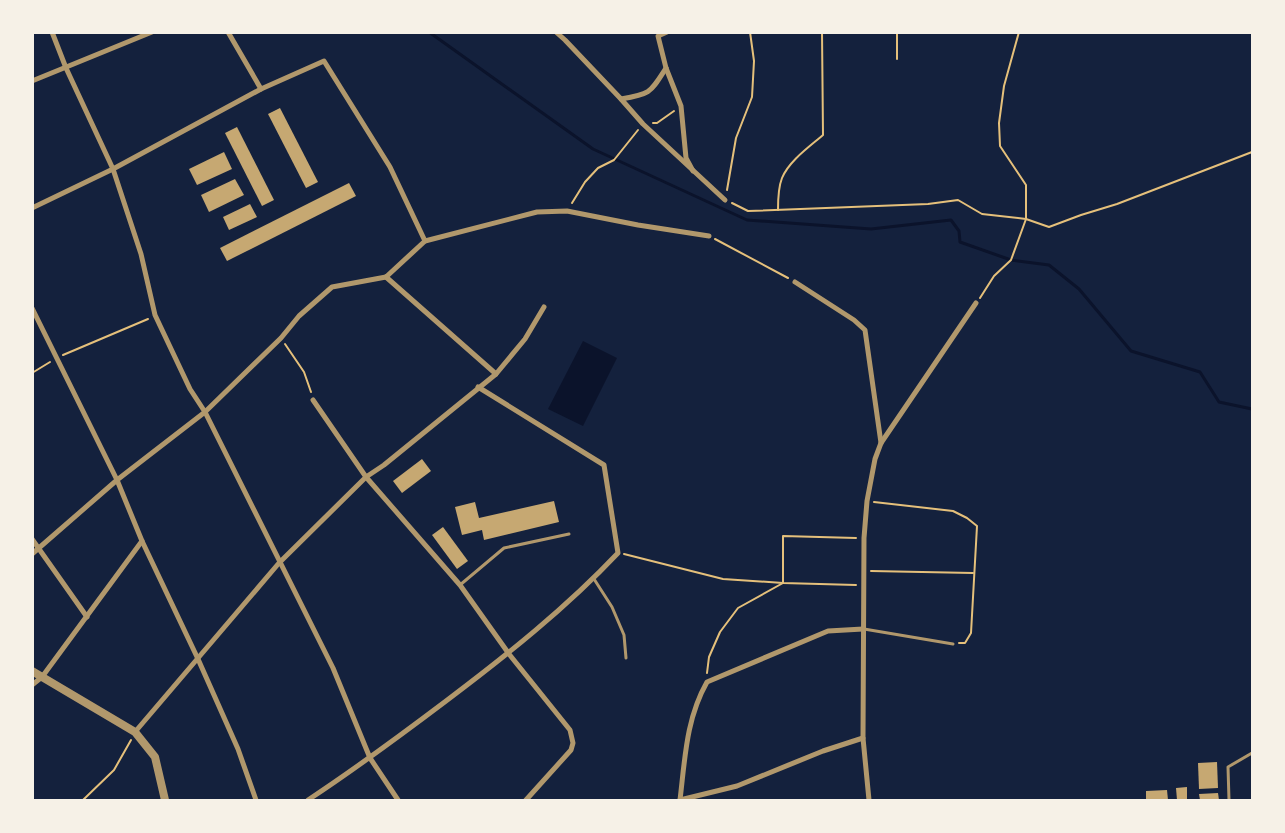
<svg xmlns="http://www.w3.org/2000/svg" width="1285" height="833" viewBox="0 0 1285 833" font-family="'DejaVu Sans',sans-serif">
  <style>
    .water { fill: #0b132b }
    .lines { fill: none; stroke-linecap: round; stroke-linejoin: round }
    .stream { stroke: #0b132b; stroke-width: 3 }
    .building { fill: #c6a872 }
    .path { stroke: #e5c07b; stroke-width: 2 }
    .service { stroke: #b1986c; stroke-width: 3 }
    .minor { stroke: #b1986c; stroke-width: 5 }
    .tertiary { stroke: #b1986c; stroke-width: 8 }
  </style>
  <rect width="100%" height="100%" fill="#14213d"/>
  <polygon class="water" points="583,341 617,358 583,426 548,409"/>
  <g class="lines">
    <polyline class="stream" points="429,32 593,149 747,220 871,229 951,220 959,231 960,242 1011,260 1049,265 1079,289 1131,351 1200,372 1219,402 1252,409"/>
  </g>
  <g class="building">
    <polygon points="280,108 318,182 306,188 268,114"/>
    <polygon points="237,127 274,200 262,206 225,133"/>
    <polygon points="224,152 232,169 197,185 189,169"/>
    <polygon points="235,179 244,195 209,212 201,195"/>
    <polygon points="349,183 356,196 227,261 220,248"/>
    <polygon points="250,204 257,217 229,230 223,217"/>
    <polygon points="422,459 431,471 402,493 393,481"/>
    <polygon points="554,501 559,522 484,540 482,530 462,535 455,507 475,502 479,518"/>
    <polygon points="443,527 468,561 457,569 432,535"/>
    <polygon points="1217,762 1218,788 1199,789 1198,763"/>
    <polygon points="1187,787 1187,800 1177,800 1176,788"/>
    <polygon points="1167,790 1168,800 1146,800 1146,791"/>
    <polygon points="1218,793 1219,800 1200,800 1199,794"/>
  </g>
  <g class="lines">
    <g class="path">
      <polyline points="897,59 897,32"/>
      <polyline points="653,123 657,123 674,111"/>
      <polyline points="727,190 736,138 752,97 754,61 750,32"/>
      <polyline points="572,203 585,182 598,168 614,160 638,130"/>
      <polyline points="732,203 748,211 928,204 958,200 982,214 1026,219 1049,227 1081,215 1117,204 1252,152"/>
      <path d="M778,210C778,200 778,188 782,178C789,161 809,147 823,135L822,32"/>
      <polyline points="715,239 788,278"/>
      <polyline points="980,298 994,276 1011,260 1026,219 1026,185 1000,146 999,123 1004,86 1019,32"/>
      <polyline points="285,344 304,372 311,392"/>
      <polyline points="63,355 148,319"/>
      <polyline points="32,373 50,362"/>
      <polyline points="874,502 953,511 967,518 977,526 971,633 965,643 959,643"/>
      <polyline points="624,554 723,579 783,583 856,585"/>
      <polyline points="871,571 973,573"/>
      <polyline points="783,583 783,536 856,538"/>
      <polyline points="707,673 709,657 720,632 738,608 783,583"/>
      <polyline points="83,800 114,770 131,740"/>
    </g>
    <g class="service">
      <polyline points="594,579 612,607 624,635 626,658"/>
      <polyline points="460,585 504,548 569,534"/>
      <polyline points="864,629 953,644"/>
      <polyline points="1229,800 1228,767 1252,753"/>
    </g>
    <g class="minor">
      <polyline points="52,32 66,68 113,169 141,254 155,315 190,389 205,412 333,668 370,758 398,800"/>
      <polyline points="228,32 261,89"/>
      <path d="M556,32L565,40L621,99C651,94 650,93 666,68"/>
      <polyline points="667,32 658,36 666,68 681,106 686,158 693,171"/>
      <polyline points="32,81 152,32"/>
      <polyline points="621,99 643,124 725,200"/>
      <polyline points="32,208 113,169 261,89 324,61 390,167 425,241"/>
      <polyline points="386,277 425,241 537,212 567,211 638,225 709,236"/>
      <polyline points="386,277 496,374"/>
      <polyline points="795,282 854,320 865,330 881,443"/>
      <polyline points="32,308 117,480 142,541 198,659 238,749 256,800"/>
      <polyline points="313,400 366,477 460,585 509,654 570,730 573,743 571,750 526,800"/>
      <polyline points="32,539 87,617"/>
      <polyline points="32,554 117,480 205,412 281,338 299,316 332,287 386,277"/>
      <polyline points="32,685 42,677 142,541"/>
      <polyline points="135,732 279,563 366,477 384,465 496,374 525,339 544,307"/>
      <path d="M308,800C355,769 401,735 446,701C507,655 566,608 618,553L604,465L478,387"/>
      <path d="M680,800C685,759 686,719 707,682L828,631L863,629"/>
      <polyline points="680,800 737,786 823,751 863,738"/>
      <polyline points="869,800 863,738 864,538 867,501 875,459 881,443 976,303"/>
    </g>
    <polyline class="tertiary" points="32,671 135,732 155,757 165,800"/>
  </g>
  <rect width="1285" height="833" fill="none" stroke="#f6f1e7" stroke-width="68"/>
</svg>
